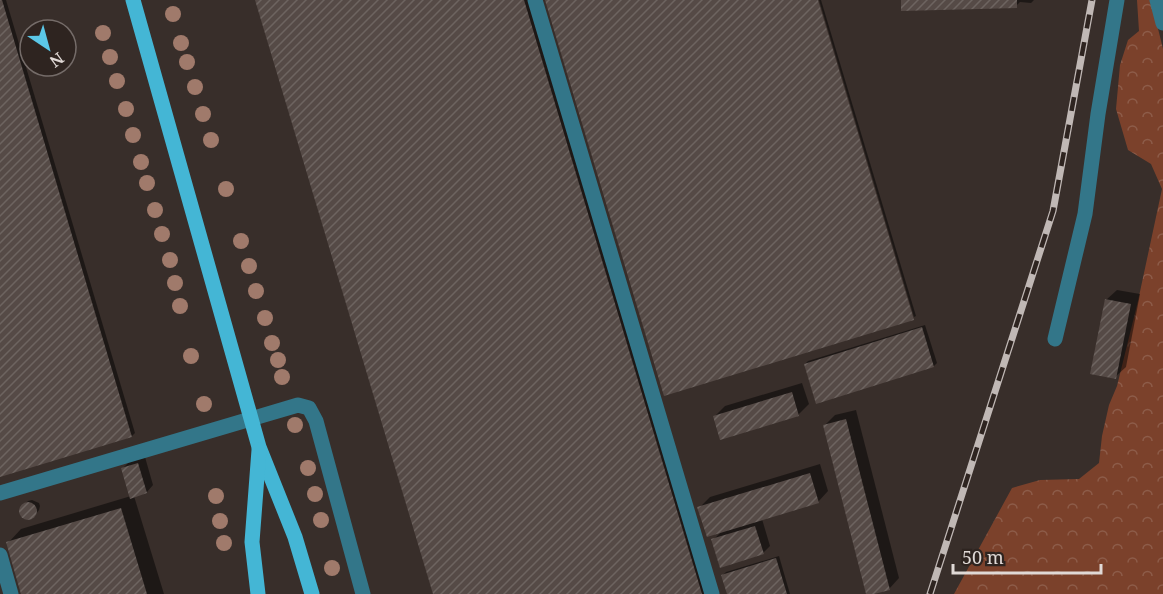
<svg xmlns="http://www.w3.org/2000/svg" width="1163" height="594" viewBox="0 0 1163 594" font-family="'Noto Serif',serif">
  <style>
    .forest { fill: url(#forest-crowns) }
    .shadow { fill: #0007 }
    .building { fill: url(#building-hatch) }
    .lines { fill: none; stroke-linecap: round; stroke-linejoin: round }
    .minor { stroke: #337689; stroke-width: 15 }
    .major { stroke: #44b6d5; stroke-width: 15 }
    .rail-casing { stroke: #c0b8b5; stroke-width: 7 }
    .rail { stroke: #2e2420; stroke-width: 4.5; stroke-dasharray: 14; stroke-linecap: butt }
    .tree { fill: #a07a6b }
  </style>
  <defs>
    <pattern id="forest-crowns" width="20" height="18" patternUnits="userSpaceOnUse" patternTransform="scale(1.5)"><rect width="20" height="18" fill="#7b412b"/><path d="M2 6a3 3 0 1 1 6 0M12 15a3 3 0 1 1 6 0" fill="none" stroke="#8d5c49"/></pattern>
    <pattern id="building-hatch" width="6" height="6" patternUnits="userSpaceOnUse" patternTransform="scale(1.5)"><rect width="6" height="6" fill="#554a46"/><path d="M-1 1l2-2M0 6l6-6M5 7l2-2" fill="none" stroke="#6d6460"/></pattern>
  </defs>
  <rect width="100%" height="100%" fill="#382e2a"/>
  <polygon class="forest" points="1137,0 1151,0 1163,49 1163,594 954,594 1012,488 1040,480 1079,479 1099,463 1102,436 1109,405 1117,386 1138,301 1162,189 1151,164 1128,150 1116,109 1120,65 1128,40 1139,31"/>
  <g class="shadow">
    <polygon points="0,0 6,0 135,433 132,436 0,475"/>
    <polygon points="256,0 528,0 706,594 435,594"/>
    <polygon points="819,0 821,0 916,316 914,317"/>
    <polygon points="902,0 1034,0 1031,3 1020,2 1016,6"/>
    <polygon points="1117,290 1140,294 1126,367 1115,377 1106,300"/>
    <polygon points="925,325 937,363 934,366 805,364 808,361"/>
    <polygon points="802,383 809,404 798,415 714,417 725,406"/>
    <polygon points="856,410 899,578 889,589 868,594 824,426 835,415"/>
    <polygon points="145,457 153,485 147,492 134,496 164,594 23,594 8,543 21,529 131,496 122,469 129,462"/>
    <polygon points="820,464 828,491 818,502 762,519 770,546 763,553 713,540 722,531 699,508 710,497"/>
    <polygon points="32,500 39,503 40,506 39,510 33,518 29,519 25,518 22,516 21,508 28,501"/>
    <polygon points="779,556 790,594 729,594 723,575 726,572"/>
  </g>
  <g class="building">
    <polygon points="0,0 2,0 132,437 0,477"/>
    <polygon points="255,0 524,0 702,594 433,594"/>
    <polygon points="545,0 818,0 914,320 664,396"/>
    <polygon points="901,0 1017,0 1017,8 901,11"/>
    <polygon points="1105,299 1131,304 1116,379 1090,374"/>
    <polygon points="922,327 934,367 816,404 804,364"/>
    <polygon points="792,392 799,416 720,440 713,416"/>
    <polygon points="846,419 890,590 874,594 866,594 823,425"/>
    <polygon points="138,463 147,493 130,499 121,468"/>
    <polygon points="810,473 819,503 707,537 697,507"/>
    <circle cx="28" cy="511" r="9"/>
    <polygon points="121,508 147,594 21,594 6,542"/>
    <polygon points="755,526 764,554 720,568 711,539"/>
    <polygon points="776,558 787,594 727,594 721,575"/>
  </g>
  <g class="lines">
    <g class="minor">
      <polyline points="535,0 712,594"/>
      <polyline points="1157,0 1163,23"/>
      <polyline points="1055,339 1085,214 1098,114 1117,0"/>
      <polyline points="0,493 298,405 309,408 316,421 363,594"/>
      <polyline points="0,555 11,594"/>
    </g>
    <g class="major">
      <polyline points="133,0 259,447 295,537 312,594"/>
      <polyline points="258,594 252,542 259,450"/>
    </g>
    <defs>
      <polyline id="rail" points="930,594 1053,211 1092,0"/>
    </defs>
    <use href="#rail" class="rail-casing"/>
    <use href="#rail" class="rail"/>
  </g>
  <g class="tree">
    <circle cx="173" cy="14" r="8"/>
    <circle cx="103" cy="33" r="8"/>
    <circle cx="181" cy="43" r="8"/>
    <circle cx="110" cy="57" r="8"/>
    <circle cx="187" cy="62" r="8"/>
    <circle cx="117" cy="81" r="8"/>
    <circle cx="195" cy="87" r="8"/>
    <circle cx="126" cy="109" r="8"/>
    <circle cx="203" cy="114" r="8"/>
    <circle cx="133" cy="135" r="8"/>
    <circle cx="211" cy="140" r="8"/>
    <circle cx="141" cy="162" r="8"/>
    <circle cx="147" cy="183" r="8"/>
    <circle cx="226" cy="189" r="8"/>
    <circle cx="155" cy="210" r="8"/>
    <circle cx="162" cy="234" r="8"/>
    <circle cx="241" cy="241" r="8"/>
    <circle cx="170" cy="260" r="8"/>
    <circle cx="249" cy="266" r="8"/>
    <circle cx="175" cy="283" r="8"/>
    <circle cx="256" cy="291" r="8"/>
    <circle cx="180" cy="306" r="8"/>
    <circle cx="265" cy="318" r="8"/>
    <circle cx="272" cy="343" r="8"/>
    <circle cx="191" cy="356" r="8"/>
    <circle cx="278" cy="360" r="8"/>
    <circle cx="282" cy="377" r="8"/>
    <circle cx="204" cy="404" r="8"/>
    <circle cx="295" cy="425" r="8"/>
    <circle cx="308" cy="468" r="8"/>
    <circle cx="315" cy="494" r="8"/>
    <circle cx="216" cy="496" r="8"/>
    <circle cx="321" cy="520" r="8"/>
    <circle cx="220" cy="521" r="8"/>
    <circle cx="224" cy="543" r="8"/>
    <circle cx="332" cy="568" r="8"/>
  </g>
  <g transform="translate(48 48) rotate(144)"><circle r="28" fill="#2e2420" stroke="#756c69" stroke-width="1.5"/>
  <path d="M0-4.5L10 22L0 15L-10 22Z" fill="#5bc7e7"/>
  <text y="-9" font-size="16" font-weight="bold" text-anchor="middle" fill="#e0d9d6">N</text>
  </g>
  <path d="M953 564v9h148v-9" fill="none" stroke="#e0d9d6" stroke-width="3"/>
  <text x="962" y="564" font-size="18" fill="#e0d9d6" stroke="#2e2420" stroke-width="4.5" paint-order="stroke">50 m</text>
</svg>
